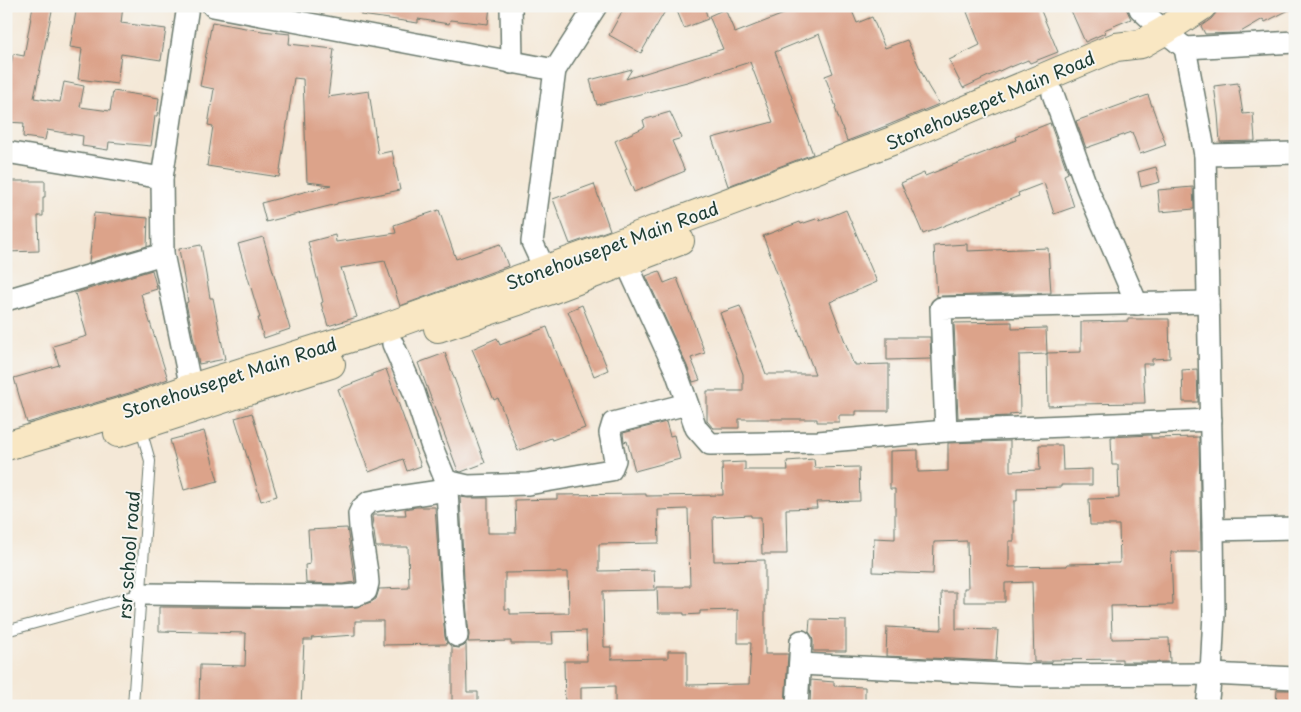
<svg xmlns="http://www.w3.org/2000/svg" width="1301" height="712" viewBox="0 0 1301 712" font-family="'Playpen Sans',sans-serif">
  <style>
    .building { fill: #dca38a; fill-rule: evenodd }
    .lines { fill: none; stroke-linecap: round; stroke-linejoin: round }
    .service-casing { stroke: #6a796d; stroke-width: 12 }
    .minor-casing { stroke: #6a796d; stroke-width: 24 }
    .secondary-casing { stroke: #6a796d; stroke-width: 30 }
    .service { stroke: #fff; stroke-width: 10 }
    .minor { stroke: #fff; stroke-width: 21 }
    .secondary { stroke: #f9e7c3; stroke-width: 28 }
    .labels { text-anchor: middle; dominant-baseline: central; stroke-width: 4; stroke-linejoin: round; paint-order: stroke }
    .street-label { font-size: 18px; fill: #1f3d34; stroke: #f6f6f2 }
  </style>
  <rect width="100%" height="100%" fill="#f6f6f2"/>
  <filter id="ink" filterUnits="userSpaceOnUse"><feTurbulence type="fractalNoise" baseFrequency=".02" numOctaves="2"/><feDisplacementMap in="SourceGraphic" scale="10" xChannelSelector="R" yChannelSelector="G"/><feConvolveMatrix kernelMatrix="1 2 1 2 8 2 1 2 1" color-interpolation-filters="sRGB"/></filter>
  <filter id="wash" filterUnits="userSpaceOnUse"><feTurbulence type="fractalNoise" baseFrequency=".0096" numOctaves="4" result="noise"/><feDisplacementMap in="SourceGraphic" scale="20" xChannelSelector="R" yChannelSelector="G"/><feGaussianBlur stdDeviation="1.12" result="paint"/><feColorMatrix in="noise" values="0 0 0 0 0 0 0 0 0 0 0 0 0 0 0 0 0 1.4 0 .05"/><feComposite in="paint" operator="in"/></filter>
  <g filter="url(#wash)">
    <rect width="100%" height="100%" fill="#f4e8d7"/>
    <g id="blocks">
      <g class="building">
        <polygon points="33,6 53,6 34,98 60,102 64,82 84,86 80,107 110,111 113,91 159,98 157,116 155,116 151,146 109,142 108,150 82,146 83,136 47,130 45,140 23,137 24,123 6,122 6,89 13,54 24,56"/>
        <polygon points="77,6 123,6 121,23 166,29 161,60 121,54 117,84 78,79 82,49 70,47"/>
        <polygon points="362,6 490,6 488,24 450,20 449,24 418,19 418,23 361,15"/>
        <polygon points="625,6 668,6 641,53 609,35"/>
        <polygon points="675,6 704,6 708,19 684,28"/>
        <polygon points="804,6 850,6 857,23 872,17 885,48 907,40 928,86 939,104 886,126 847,141 835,108 836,107 825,76 833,73 819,34 775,52 813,154 728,186 712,138 773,122 750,62 687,82 597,105 590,80 632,69 626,79 723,49 709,16 725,9 735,33"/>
        <polygon points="981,6 1039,6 1058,52 1030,63 1028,60 1011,67 1010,66 963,88 949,60 980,45 967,12"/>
        <polygon points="1069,6 1125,6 1131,19 1104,30 1105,33 1085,42"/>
        <polygon points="1223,6 1295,6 1295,7 1265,22 1263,19 1239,33 1205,34 1201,26 1211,19 1216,13 1217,9"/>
        <polygon points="212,22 262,31 290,34 289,44 334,49 328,97 369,91 378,154 392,151 400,190 337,203 337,204 266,222 261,203 331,185 307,182 303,79 294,78 279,177 207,166 213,126 208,125 214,89 200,86"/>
        <polygon points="1238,83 1243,114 1253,113 1255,141 1220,142 1218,114 1214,86"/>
        <polygon points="1148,95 1166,145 1140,154 1132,132 1086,148 1076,121"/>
        <polygon points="670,112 682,138 672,141 685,171 634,192 625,170 627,169 615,141 645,127 643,120"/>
        <polygon points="1050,123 1068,173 1064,175 1074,207 1054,214 1044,183 1018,193 1019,196 923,234 901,183 924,173 925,176 1016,140 1015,137"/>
        <polygon points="1156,167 1160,182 1141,187 1138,172"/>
        <polygon points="6,181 45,181 45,197 43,197 43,216 38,216 39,251 6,252"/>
        <polygon points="594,184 610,230 570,244 553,199"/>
        <polygon points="1193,187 1194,209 1160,212 1158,190"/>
        <polygon points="439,210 456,259 500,244 508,266 400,306 385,261 341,268 357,317 328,326 321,303 323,302 308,242 335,235 336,242 396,233 394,225"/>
        <polygon points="846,210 877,282 830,302 853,363 855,363 855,365 889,364 889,411 856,411 856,415 839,415 839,422 817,422 817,419 739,419 739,428 713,428 707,421 707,391 743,391 743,374 720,313 740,306 766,374 815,374 763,236 800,222 801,224 819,218 820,221"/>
        <polygon points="94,213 148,218 147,246 89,263"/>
        <polygon points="263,237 290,329 264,338 258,318 260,318 238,244"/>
        <polygon points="967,244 967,251 1048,248 1051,293 941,296 937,297 934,246"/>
        <polygon points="201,245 210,298 213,298 225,359 199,364 186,303 188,302 179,249"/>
        <polygon points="152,270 157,289 141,294 168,379 129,393 27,423 14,378 59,365 53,346 87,336 75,293"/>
        <polygon points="659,271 664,283 677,278 705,353 691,358 700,380 693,382 687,366 646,276"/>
        <polygon points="582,305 608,370 594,376 568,311"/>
        <polygon points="1128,319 1169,319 1170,358 1152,359 1152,364 1143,364 1145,403 1074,404 1074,405 1048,406 1047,353 1081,352 1081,322 1128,321"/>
        <polygon points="1012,322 1012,329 1046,328 1047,354 1019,355 1020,413 1010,414 1010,416 958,418 954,323"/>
        <polygon points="547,327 585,428 552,440 551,438 518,451 498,398 494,400 472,349 497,338 500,345"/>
        <polygon points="887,337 930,337 931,359 887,360"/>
        <polygon points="445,353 485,463 461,472 458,471 418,363"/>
        <polygon points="386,369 421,466 407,471 403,459 369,472 338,389 372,376 372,374"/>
        <polygon points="1197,369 1198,402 1183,402 1182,370"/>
        <polygon points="252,413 277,496 261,501 235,418"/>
        <polygon points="666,422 670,436 674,435 680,459 635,471 627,441 624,442 623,433"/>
        <polygon points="204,431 218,481 184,490 170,440"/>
        <polygon points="1151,435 1151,438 1199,437 1201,552 1171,552 1173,605 1111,606 1112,639 1169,638 1170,662 1122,662 1122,659 1051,660 1051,662 1034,662 1032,582 1005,583 1005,602 964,602 964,588 968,588 967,541 934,542 933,574 873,572 874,538 895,539 895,489 890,489 890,451 918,450 918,472 948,471 948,443 1010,441 1010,471 1040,470 1039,445 1062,445 1063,470 1092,469 1092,485 1061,485 1061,487 1017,488 1017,501 1014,501 1014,541 1009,541 1009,567 1067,566 1067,564 1120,563 1119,525 1090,525 1089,499 1119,498 1118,465 1112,465 1111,437"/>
        <path d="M814,459L815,468L859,467L860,501L816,502L817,508L786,509L787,554H762L761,517H751V515L713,517L714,561L765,560V654H788L785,706H615V686L581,687V706H565L564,661H587L586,631L552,632L553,644H511V641L468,642L469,635L464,579L460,497L468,498H488V533H516L515,500L557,499V495L646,494V496L723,495L722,463L745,462V470H788L787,461ZM688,509L690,586H684V587H657L658,613H684V615L700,614V611L738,610V643H751L749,684L687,685V651H668V658L611,659V647H604L603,591L655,590L654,570L599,571V544L659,543L658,510ZM568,572L569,613L510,614V609H505V573Z"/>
        <polygon points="416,507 435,507 440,581 445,637 447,644 383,645 383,621 355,621 355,635 311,638 312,640 304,640 301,706 243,706 243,704 199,702 200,665 245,666 246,633 159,631 159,607 344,608 357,607 371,602 376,599 379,589 409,588 408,547 376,547 372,517 373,515 406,515 405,509"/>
        <polygon points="347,528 355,582 343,584 306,583 305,565 310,564 308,530"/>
        <polygon points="941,592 956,592 956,629 998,630 996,661 886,656 887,627 941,630 941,628 942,628"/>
        <polygon points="810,619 846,620 846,651 813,651 813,641 812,636 809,632"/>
        <polygon points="466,644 467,692 478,692 478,706 452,706 452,647 459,648 464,646"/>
        <polygon points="811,680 834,682 834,686 865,687 865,706 810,706"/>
        <polygon points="1277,690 1295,690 1295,706 1276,706"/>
      </g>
    </g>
  </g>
  <g filter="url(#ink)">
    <use href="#blocks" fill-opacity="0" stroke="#6a796d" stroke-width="1"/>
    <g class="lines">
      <defs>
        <g id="service">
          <polyline points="6,631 141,594"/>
          <polyline points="133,706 150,461 140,426"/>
        </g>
        <g id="minor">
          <polyline points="188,6 162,178 163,254 191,388 196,402"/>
          <polyline points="213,6 555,70"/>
          <polyline points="511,6 512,63"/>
          <polyline points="1139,6 1140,9 1164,31 1185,48 1295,42"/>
          <polyline points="1185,48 1205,155 1213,530 1214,613 1211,674 1207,706"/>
          <polyline points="1053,94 1087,188 1137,304"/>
          <polyline points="6,152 162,178"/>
          <polyline points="1205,155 1295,153"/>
          <polyline points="621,247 626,262 676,371 696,428 710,444 818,442 946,431 1211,420"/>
          <polyline points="550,285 545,270 532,242 555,70 596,6"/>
          <polyline points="6,300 163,254"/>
          <polyline points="393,344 414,392 432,447 446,481 468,486 528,484 611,470 615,460 610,433 613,423 687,404"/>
          <polyline points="946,431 941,308 1208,302"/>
          <polyline points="447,490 452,580 457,636"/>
          <polyline points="1213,530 1295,528"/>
          <polyline points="141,594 343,596 356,595 366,591 368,583 367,572 360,528 359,514 362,508 369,502 385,499 447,490 446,481"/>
          <polyline points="800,664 1024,675 1211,674 1295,678"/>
          <polyline points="797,706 801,641"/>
        </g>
        <g id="secondary">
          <polyline points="438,328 551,290 680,241"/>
          <polyline points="118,433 331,364"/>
          <polyline points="6,446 134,408 191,388 386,327 619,243 892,141 1116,47 1141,44 1164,31 1202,6"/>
        </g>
      </defs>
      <use href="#service" class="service-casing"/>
      <use href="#minor" class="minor-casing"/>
      <use href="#secondary" class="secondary-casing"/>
      <use href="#service" class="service"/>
      <use href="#minor" class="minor"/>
      <use href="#secondary" class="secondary"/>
    </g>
  </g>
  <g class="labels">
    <g class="street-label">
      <text transform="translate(990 100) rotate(-23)">Stonehousepet Main Road</text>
      <text transform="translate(612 245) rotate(-20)">Stonehousepet Main Road</text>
      <text transform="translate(229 377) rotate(-18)">Stonehousepet Main Road</text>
      <text transform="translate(128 555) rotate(-86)">rsr school road</text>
    </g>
  </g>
  <rect width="1301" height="712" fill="none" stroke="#f6f6f2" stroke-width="25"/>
</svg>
